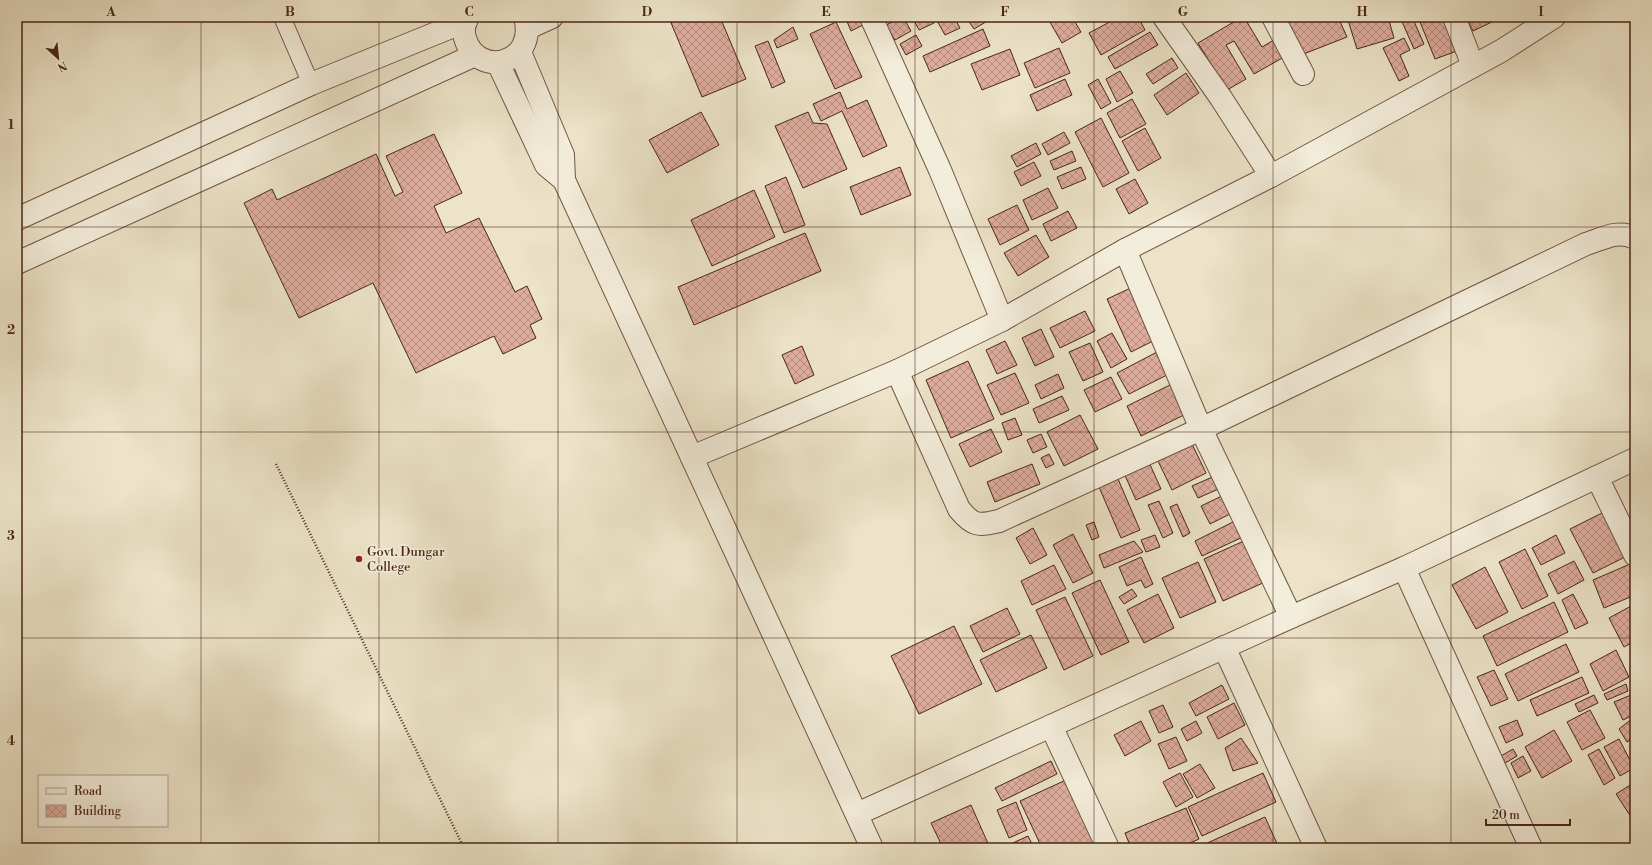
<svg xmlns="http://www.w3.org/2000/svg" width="1652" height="865" viewBox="0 0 1652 865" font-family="'Libre Bodoni',serif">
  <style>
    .building { fill: url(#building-cross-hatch); stroke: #492616 }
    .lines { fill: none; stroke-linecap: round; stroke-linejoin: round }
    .service-casing { stroke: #725542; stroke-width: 18 }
    .minor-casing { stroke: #725542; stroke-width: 24 }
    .tertiary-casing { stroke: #725542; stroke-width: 24 }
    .path { stroke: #492616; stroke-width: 2.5; stroke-dasharray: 1 2; stroke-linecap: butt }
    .service { stroke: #f3eddb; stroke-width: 16 }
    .minor { stroke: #f3eddb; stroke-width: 22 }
    .tertiary { stroke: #f3eddb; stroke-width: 22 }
    .grid { fill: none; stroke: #492616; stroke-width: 1; stroke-opacity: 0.55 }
    .poi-dot { fill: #8f2418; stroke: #f3eddb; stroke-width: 1.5 }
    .labels { text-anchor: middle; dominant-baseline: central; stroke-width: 3; stroke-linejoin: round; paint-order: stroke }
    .poi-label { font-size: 13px; fill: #492616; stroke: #f3eddb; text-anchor: start }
    .neatline { fill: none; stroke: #492616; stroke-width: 1.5 }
    .grid-label { font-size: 13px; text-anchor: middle; font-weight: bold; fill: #492616 }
  </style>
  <defs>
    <pattern id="building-cross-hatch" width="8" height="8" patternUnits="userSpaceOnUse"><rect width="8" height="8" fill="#dead9f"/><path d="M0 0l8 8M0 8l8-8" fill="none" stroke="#b68d81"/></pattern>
  </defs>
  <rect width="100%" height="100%" fill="#ece3c8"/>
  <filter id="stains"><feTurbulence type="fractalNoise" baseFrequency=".005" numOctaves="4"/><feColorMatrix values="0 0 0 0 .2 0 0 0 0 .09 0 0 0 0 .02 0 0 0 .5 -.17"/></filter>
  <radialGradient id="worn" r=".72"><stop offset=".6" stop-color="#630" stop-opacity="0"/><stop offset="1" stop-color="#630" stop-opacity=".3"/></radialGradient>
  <g class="building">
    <polygon points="720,17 746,79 702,97 669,18"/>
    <polygon points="850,17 862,17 865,24 851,31 846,19"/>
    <polygon points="903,17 911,31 895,40 886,25"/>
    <polygon points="912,17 931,17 934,23 919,30"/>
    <polygon points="935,17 954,17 960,28 945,35"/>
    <polygon points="966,17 994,17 974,29"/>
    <polygon points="1047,17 1072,17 1081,32 1062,43"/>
    <polygon points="1119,17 1138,17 1145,30 1101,55 1089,33"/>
    <polygon points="1242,17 1244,17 1262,47 1274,40 1284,57 1254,74 1234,41 1226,45 1246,79 1227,90 1198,43"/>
    <polygon points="1282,17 1338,17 1347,37 1301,55"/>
    <polygon points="1347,17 1388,17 1394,38 1357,49"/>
    <polygon points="1400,17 1412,17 1424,44 1414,49"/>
    <polygon points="1418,17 1445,17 1457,51 1435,59"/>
    <polygon points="1466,17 1495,17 1496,20 1473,31"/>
    <polygon points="836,22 862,77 835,89 810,34"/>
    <polygon points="793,27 798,39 777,48 774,40"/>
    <polygon points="983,29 990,46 930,72 923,56"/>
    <polygon points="1150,32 1158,45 1115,69 1108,57"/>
    <polygon points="916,35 922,46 906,55 900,44"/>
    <polygon points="1404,38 1410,50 1400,55 1409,76 1399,81 1383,48"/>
    <polygon points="768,41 785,82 772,88 755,46"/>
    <polygon points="1059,48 1070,73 1035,88 1024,63"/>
    <polygon points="1010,49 1020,75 982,90 971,64"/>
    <polygon points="1172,58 1178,68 1153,84 1146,74"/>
    <polygon points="1120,71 1133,93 1117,102 1106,79"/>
    <polygon points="1186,73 1199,93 1167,115 1154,95"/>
    <polygon points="1065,79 1072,95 1037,111 1030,95"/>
    <polygon points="1098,79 1111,103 1101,109 1088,85"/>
    <polygon points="840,92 847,109 867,100 887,146 863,157 842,111 821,121 813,104"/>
    <polygon points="1132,99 1146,124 1120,138 1107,113"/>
    <polygon points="701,112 719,145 667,173 649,140"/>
    <polygon points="808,112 813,123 827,124 847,169 803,188 775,126"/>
    <polygon points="1101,118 1129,173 1103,187 1075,132"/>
    <polygon points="1145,128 1161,158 1138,171 1122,141"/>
    <polygon points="1064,132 1070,143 1048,155 1042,144"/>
    <polygon points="434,134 462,193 434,206 446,233 479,218 515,292 527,286 542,319 530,325 536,338 503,354 494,336 416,373 373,283 299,318 244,203 272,189 277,200 376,154 395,196 403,192 386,156"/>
    <polygon points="1036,143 1041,154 1017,167 1011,156"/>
    <polygon points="1072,151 1076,161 1054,170 1050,161"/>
    <polygon points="1034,162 1041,176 1021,186 1014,172"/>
    <polygon points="900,167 911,195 861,215 850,187"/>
    <polygon points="1081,167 1086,179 1062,189 1057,177"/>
    <polygon points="786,177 805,225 784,233 765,186"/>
    <polygon points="1135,179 1148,203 1129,214 1116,189"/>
    <polygon points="1048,188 1058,208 1032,220 1023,200"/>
    <polygon points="754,190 775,237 712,266 691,220"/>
    <polygon points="1017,205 1029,230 1000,245 988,219"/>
    <polygon points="1068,211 1077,228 1051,241 1043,224"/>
    <polygon points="805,233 821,271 694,325 678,287"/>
    <polygon points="1036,235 1049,257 1018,276 1004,253"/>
    <polygon points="1133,287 1157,339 1131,352 1107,299"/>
    <polygon points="1085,311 1095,331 1060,348 1050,328"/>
    <polygon points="1041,329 1054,357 1035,366 1022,338"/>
    <polygon points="1112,333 1127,359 1111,368 1097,341"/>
    <polygon points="1005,341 1017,365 997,374 986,350"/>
    <polygon points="1090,343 1103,372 1083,381 1069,352"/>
    <polygon points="802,346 814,375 795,384 782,355"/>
    <polygon points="1157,352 1169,374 1129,394 1117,373"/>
    <polygon points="968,361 994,419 951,438 926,380"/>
    <polygon points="1015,373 1029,403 1001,415 987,385"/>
    <polygon points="1058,374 1064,388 1041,399 1035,385"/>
    <polygon points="1111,377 1122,399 1095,412 1084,390"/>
    <polygon points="1172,384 1186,414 1141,436 1127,406"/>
    <polygon points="1062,396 1069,410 1039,423 1033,409"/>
    <polygon points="1080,415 1098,449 1064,466 1047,432"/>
    <polygon points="1015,418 1022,435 1008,440 1002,423"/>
    <polygon points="991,429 1002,452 970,467 959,444"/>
    <polygon points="1041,434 1047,447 1033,453 1027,440"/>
    <polygon points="1192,444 1206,473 1172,490 1158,461"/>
    <polygon points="1049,454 1054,464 1046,468 1041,458"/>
    <polygon points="1148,460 1161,489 1136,500 1123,471"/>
    <polygon points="1032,464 1040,484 995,502 987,482"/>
    <polygon points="1217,475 1223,487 1198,498 1192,486"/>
    <polygon points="1118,479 1140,530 1121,538 1099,487"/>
    <polygon points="1224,495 1232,513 1210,524 1201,506"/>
    <polygon points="1159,501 1173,533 1163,538 1148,505"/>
    <polygon points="1177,504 1190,533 1183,537 1170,507"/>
    <polygon points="1606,511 1629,555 1593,573 1570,529"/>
    <polygon points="1237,520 1245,536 1202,556 1195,541"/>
    <polygon points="1094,522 1099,537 1092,540 1086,525"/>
    <polygon points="1033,528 1047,555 1030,564 1016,538"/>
    <polygon points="1073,534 1093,573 1073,583 1053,545"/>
    <polygon points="1155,535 1160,547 1146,552 1141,540"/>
    <polygon points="1556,535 1565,553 1541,565 1532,548"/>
    <polygon points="1246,540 1265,582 1223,601 1204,559"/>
    <polygon points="1134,541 1143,552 1104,568 1099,555"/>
    <polygon points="1525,549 1548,596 1522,609 1499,562"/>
    <polygon points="1141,557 1153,584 1145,588 1141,580 1127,586 1119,567"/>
    <polygon points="1574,561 1584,580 1558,594 1548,574"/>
    <polygon points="1198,562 1216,602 1180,618 1162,578"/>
    <polygon points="1630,564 1635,576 1635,595 1604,608 1593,580"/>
    <polygon points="1054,565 1066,589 1032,605 1021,581"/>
    <polygon points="1485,567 1508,612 1476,629 1452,585"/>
    <polygon points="1100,580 1129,642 1101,655 1072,593"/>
    <polygon points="1132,589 1137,596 1124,604 1119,597"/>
    <polygon points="1158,594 1174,628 1144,643 1127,610"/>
    <polygon points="1573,594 1588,623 1575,629 1562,600"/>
    <polygon points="1065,597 1093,656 1064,670 1036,610"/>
    <polygon points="1554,602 1568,632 1497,666 1483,636"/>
    <polygon points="1635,604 1635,641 1624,647 1609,618"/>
    <polygon points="1007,608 1020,634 983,652 970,626"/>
    <polygon points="954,626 982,684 919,714 891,656"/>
    <polygon points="1031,635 1047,668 996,692 980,660"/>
    <polygon points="1566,644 1579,672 1518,701 1505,674"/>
    <polygon points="1616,650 1629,677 1603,691 1590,664"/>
    <polygon points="1494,670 1508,699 1491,706 1477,677"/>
    <polygon points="1582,677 1589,693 1537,716 1530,700"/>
    <polygon points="1626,684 1628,691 1607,700 1604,694"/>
    <polygon points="1222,685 1229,699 1196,716 1189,703"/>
    <polygon points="1594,695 1598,703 1579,712 1575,704"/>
    <polygon points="1631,695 1635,703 1635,714 1623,720 1614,702"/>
    <polygon points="1234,703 1245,725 1218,739 1207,717"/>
    <polygon points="1163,705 1173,727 1159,733 1149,711"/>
    <polygon points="1590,710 1605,738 1582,750 1567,722"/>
    <polygon points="1633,718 1635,721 1635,737 1627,742 1619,729"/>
    <polygon points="1517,720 1523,735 1506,743 1499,727"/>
    <polygon points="1141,721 1151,741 1125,756 1114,735"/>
    <polygon points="1196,721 1202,733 1187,741 1181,729"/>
    <polygon points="1554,730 1572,761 1542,778 1525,747"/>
    <polygon points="1176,737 1187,761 1169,769 1158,744"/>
    <polygon points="1241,738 1258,763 1233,771 1225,748"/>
    <polygon points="1619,739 1634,768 1620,776 1604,747"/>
    <polygon points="1513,749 1517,756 1505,763 1501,756"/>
    <polygon points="1599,749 1615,778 1604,785 1588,755"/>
    <polygon points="1523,756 1531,771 1518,778 1511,763"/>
    <polygon points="1051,761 1057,774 1002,801 995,788"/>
    <polygon points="1200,764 1215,788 1197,798 1183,774"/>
    <polygon points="1180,773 1193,797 1176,807 1163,782"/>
    <polygon points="1263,773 1276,802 1202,836 1188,807"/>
    <polygon points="1066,780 1096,846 1092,848 1042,848 1020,801"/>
    <polygon points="1635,782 1635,823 1616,794"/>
    <polygon points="1016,802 1027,830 1009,838 997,810"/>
    <polygon points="971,805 990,848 943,848 931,823"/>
    <polygon points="1186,808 1199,839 1179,848 1131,848 1125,833"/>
    <polygon points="1265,817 1279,848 1207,848 1205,844"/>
    <polygon points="1028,836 1034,848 1005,848 1004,847"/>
  </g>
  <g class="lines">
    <defs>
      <polyline id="service" points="282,17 311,84"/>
      <g id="minor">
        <polyline points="871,17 940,170 1002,320"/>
        <polyline points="1164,17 1221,98 1271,176"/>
        <polyline points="1273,17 1303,74"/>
        <polyline points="1454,17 1473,66"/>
        <polyline points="1125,250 1201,429 1291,617"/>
        <path d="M897,371L959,509C973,526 978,526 999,521L1201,429L1586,244C1602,239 1618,229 1635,238"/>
        <polyline points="692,457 897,371 1002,320 1125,250 1271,176 1501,51 1554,17"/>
        <polyline points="1597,477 1635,555"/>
        <polyline points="1404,568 1531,848"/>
        <polyline points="1224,647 1316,848"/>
        <polyline points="1051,726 1108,848"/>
        <polyline points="857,814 1291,617 1404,568 1635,459"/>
      </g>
      <g id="tertiary">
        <path d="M468,17C464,23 463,31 465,38C477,79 538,65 525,17"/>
        <polyline points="528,28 552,17"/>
        <polyline points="520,52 563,155 564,180 872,848"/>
        <polyline points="498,63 546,165 564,180"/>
        <polyline points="17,219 311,84 466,21"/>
        <polyline points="17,263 475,55"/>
      </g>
    </defs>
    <use href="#service" class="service-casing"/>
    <use href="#minor" class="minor-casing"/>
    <use href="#tertiary" class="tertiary-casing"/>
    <polyline class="path" points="276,464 464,848"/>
    <use href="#service" class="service"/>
    <use href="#minor" class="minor"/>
    <use href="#tertiary" class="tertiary"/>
  </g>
  <path class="grid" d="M201,17V848M379,17V848M558,17V848M737,17V848M915,17V848M1094,17V848M1273,17V848M1451,17V848M17,227H1635M17,432H1635M17,638H1635"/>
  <circle class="poi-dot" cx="359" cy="559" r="4"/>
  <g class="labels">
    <g class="poi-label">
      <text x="367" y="552">Govt. Dungar<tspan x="367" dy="15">College</tspan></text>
    </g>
  </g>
  <rect width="1652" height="865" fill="none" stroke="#ece3c8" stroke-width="44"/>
  <rect x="38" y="775" width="130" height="52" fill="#f3eddb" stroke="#af9d8c"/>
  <rect x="46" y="788" width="20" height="6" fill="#f3eddb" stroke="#af9d8c"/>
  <text x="74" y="795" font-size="12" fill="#492616">Road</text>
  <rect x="46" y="805" width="20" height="12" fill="url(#building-cross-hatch)" stroke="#af9d8c"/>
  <text x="74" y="815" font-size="12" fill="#492616">Building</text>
  <g transform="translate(58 58) rotate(153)" stroke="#f3eddb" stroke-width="3" paint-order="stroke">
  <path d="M0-3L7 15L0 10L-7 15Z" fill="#492616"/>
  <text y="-6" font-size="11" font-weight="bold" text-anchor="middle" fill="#492616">N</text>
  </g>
  <path d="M1486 819v6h84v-6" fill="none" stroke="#492616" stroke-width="2"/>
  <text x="1492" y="819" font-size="12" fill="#492616" stroke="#f3eddb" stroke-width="3" paint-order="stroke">20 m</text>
  <rect x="22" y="22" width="1608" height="821" class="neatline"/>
  <g class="grid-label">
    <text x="111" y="16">A</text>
    <text x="290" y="16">B</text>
    <text x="469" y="16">C</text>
    <text x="647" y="16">D</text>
    <text x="826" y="16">E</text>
    <text x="1005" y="16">F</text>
    <text x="1183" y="16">G</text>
    <text x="1362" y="16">H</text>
    <text x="1541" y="16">I</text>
    <text x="11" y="129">1</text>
    <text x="11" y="334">2</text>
    <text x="11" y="540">3</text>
    <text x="11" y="745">4</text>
  </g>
  <rect width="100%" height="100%" filter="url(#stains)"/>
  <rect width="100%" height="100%" fill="url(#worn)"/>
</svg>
